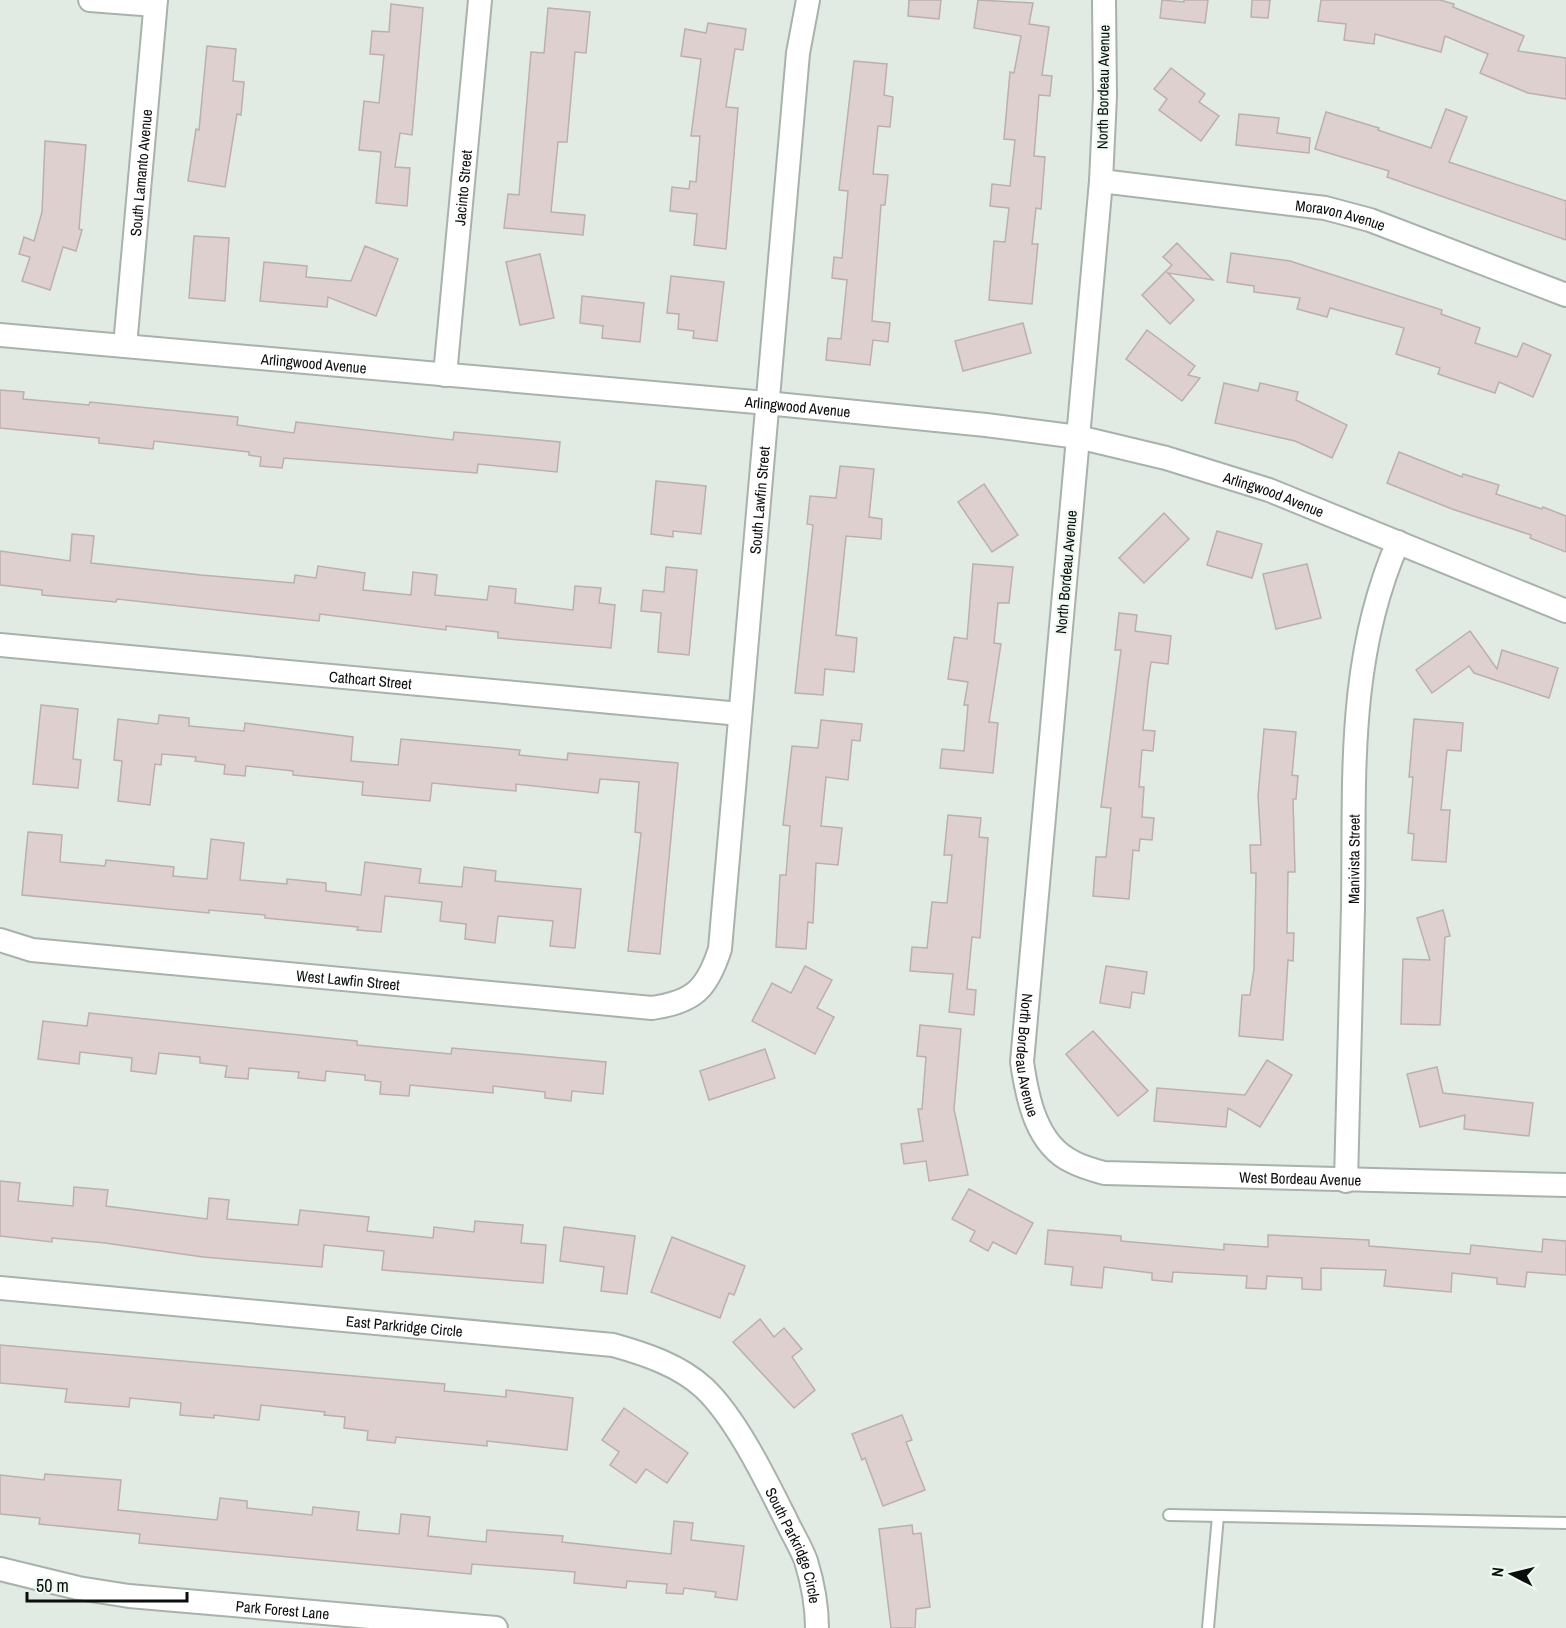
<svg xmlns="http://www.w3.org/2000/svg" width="1566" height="1628" viewBox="0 0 1566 1628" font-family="'Archivo Narrow',sans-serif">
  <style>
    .building { fill: #ddd0cf; stroke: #bcafae; stroke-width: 1.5 }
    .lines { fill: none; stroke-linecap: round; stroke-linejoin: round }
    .service-casing { stroke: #a8b2ab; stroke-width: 14 }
    .minor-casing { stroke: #a8b2ab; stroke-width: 26 }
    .service { stroke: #fff; stroke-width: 10 }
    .minor { stroke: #fff; stroke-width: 22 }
    .labels { text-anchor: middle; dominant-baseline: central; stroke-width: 4.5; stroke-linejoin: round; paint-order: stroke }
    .street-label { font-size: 15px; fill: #0b0e0c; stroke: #eef9f1 }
  </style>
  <rect width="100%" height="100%" fill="#e1ebe4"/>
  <g class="building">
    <polygon points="909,0 941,0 939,19 908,16"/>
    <polygon points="978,0 1033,3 1029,24 1049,27 1042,75 1052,76 1050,96 1039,95 1034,156 1045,157 1041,209 1036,208 1032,244 1038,244 1032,304 989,300 994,241 1005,242 1009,208 990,206 992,184 1010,186 1015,140 1004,139 1010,72 1014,73 1021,36 974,28"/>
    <polygon points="1162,0 1184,2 1184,0 1208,0 1205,23 1160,18"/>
    <polygon points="1252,0 1270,0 1268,18 1251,17"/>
    <polygon points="1321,0 1440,0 1454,4 1453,7 1524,36 1518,51 1566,58 1566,99 1528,93 1480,73 1488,54 1445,36 1441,52 1375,34 1374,44 1344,40 1346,24 1318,21"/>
    <polygon points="391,4 423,8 412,135 400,133 395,167 410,168 407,206 376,203 381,152 359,150 364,101 379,103 384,55 370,54 372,31 389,32"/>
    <polygon points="548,8 590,12 586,53 575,52 567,142 558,142 551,212 585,215 583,235 504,228 508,194 519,195 531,52 544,53"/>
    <polygon points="708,23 746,29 743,50 735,49 726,107 738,108 726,249 694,245 697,214 670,211 672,187 689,189 690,181 696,182 700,136 691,136 701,59 681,56 685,29 706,33"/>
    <polygon points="207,46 236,49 233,81 244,82 241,115 237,114 225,187 188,181 196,129 199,130"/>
    <polygon points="854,61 887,64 884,95 893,97 890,127 878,126 873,174 888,175 885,205 881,205 872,321 890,323 888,342 873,340 870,365 826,360 828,338 841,339 847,280 832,278 834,257 842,258 848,191 839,190"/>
    <polygon points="1171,68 1205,94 1199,102 1219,116 1201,141 1159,110 1167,99 1154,89"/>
    <polygon points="1446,109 1467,117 1449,162 1566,201 1566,240 1387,177 1389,171 1315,149 1326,112 1379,128 1378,130 1431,148"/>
    <polygon points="1239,114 1279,118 1277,133 1310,138 1309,153 1236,145"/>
    <polygon points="45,141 86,145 79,229 82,230 76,251 63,247 50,290 22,281 30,257 19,254 24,237 34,241 42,212"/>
    <polygon points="194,236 229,238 225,301 189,298"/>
    <polygon points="1177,243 1213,280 1168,273 1194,300 1170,324 1142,295 1172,265 1163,257"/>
    <polygon points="365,246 398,259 376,316 328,297 327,307 260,301 264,262 307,266 306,277 351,281"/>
    <polygon points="1231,253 1290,261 1442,310 1441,314 1480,328 1475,343 1517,357 1523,343 1551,355 1533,397 1499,382 1495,393 1438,374 1440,368 1396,354 1404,328 1330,308 1327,317 1297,309 1300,298 1254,292 1254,286 1227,282"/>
    <polygon points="540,254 554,318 520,325 506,262"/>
    <polygon points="671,276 724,282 717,341 693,338 694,331 678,329 679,314 667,313"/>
    <polygon points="582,296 644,303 640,342 602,338 603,326 580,323"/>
    <polygon points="1023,323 1031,353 963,371 955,341"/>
    <polygon points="1147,330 1195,366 1188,375 1200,378 1182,401 1126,359"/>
    <polygon points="1224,383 1258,391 1260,383 1298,392 1296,400 1347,425 1332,458 1295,441 1215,423"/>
    <polygon points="0,390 24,392 23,399 89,405 90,402 238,417 237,425 294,433 296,422 453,440 454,432 560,442 557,472 478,464 477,473 284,458 282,468 260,466 261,457 249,455 249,452 154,441 153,449 99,443 99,438 0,428"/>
    <polygon points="1399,452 1462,477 1463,474 1499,485 1496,494 1542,509 1543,507 1566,516 1566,552 1530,538 1531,535 1452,509 1387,483"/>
    <polygon points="840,466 874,469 869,517 882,519 881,539 846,536 836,635 857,638 854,672 825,669 823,695 795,693 813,525 807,524 810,496 836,498"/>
    <polygon points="656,481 706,486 701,534 673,531 673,537 651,534"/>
    <polygon points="984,484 1018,535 992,552 958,502"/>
    <polygon points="1164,513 1189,539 1144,583 1119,558"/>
    <polygon points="1217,531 1262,544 1252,578 1207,565"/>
    <polygon points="72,534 94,536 91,563 201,575 294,583 295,575 316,578 318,566 365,573 363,590 411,595 413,572 437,575 435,595 487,600 489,586 516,589 515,603 573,610 575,586 601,588 599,603 615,605 611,648 498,638 498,632 446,626 446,630 320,614 319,621 117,599 116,602 42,595 42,590 0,585 0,551 70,561"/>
    <polygon points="973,564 1013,567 1009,603 998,603 994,643 1001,644 989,722 998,723 993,773 940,768 942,749 964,751 968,705 964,705 968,682 948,679 954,637 967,639"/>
    <polygon points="1307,564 1321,618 1276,629 1263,574"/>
    <polygon points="666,567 697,570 689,655 658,652 661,613 641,611 643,590 664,592"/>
    <polygon points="1119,613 1137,615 1135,631 1171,636 1168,664 1151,662 1148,682 1143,730 1155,731 1153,751 1142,750 1139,787 1144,787 1142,817 1154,818 1152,840 1140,839 1139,851 1133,850 1129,899 1093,896 1096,857 1106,857 1111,808 1101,807 1121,650 1115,650"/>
    <polygon points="1470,631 1497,669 1502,650 1558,668 1549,698 1474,673 1469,666 1432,693 1416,670"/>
    <polygon points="41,705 78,709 73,759 81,760 78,788 33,784"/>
    <polygon points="159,715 189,718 189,726 244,731 245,723 353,737 351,761 398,765 401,739 520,750 519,755 567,760 568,753 678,763 660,954 628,951 641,833 635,832 639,782 600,779 598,793 516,784 516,791 432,783 430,801 362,795 363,782 293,775 293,771 246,766 245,776 224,774 225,765 195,761 196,757 162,754 161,765 155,764 150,805 118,801 122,761 114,760 118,719 158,724"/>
    <polygon points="1414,719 1463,723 1461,751 1447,750 1441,810 1450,810 1446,862 1412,860 1414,834 1408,833 1413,777 1409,777"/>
    <polygon points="821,720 862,724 860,741 852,740 848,780 826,777 821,826 842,828 838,865 816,863 813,923 808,922 806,949 776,947 780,875 786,875 790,826 783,825 792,746 818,748"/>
    <polygon points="1264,729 1296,732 1292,775 1298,776 1296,799 1293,799 1295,872 1288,872 1287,933 1294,933 1293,961 1288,960 1283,1040 1239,1036 1242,995 1250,995 1254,969 1256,873 1251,873 1250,845 1261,845 1258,796"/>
    <polygon points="948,815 981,818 979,837 988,838 980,938 972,937 967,989 976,990 974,1015 949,1012 953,974 910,971 912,947 927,948 932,902 947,903 952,855 944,855"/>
    <polygon points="28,832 62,835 60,862 105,866 106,860 174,867 173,876 207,879 211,839 244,843 240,880 287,884 287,879 326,883 326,891 361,895 365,862 421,869 419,883 462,887 464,867 496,871 495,881 581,889 575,948 550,946 553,921 498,916 495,943 465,939 466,924 440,921 442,902 385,896 381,932 357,930 358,927 265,918 265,915 209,910 209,913 22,895"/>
    <polygon points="1443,910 1450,936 1445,937 1440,1025 1401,1024 1403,959 1430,960 1417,918"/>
    <polygon points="805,966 832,980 817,1008 834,1017 815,1054 752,1021 772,983 791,993"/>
    <polygon points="1106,966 1147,972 1144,994 1132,992 1130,1008 1100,1003"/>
    <polygon points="89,1013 357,1041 357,1045 451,1054 452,1048 606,1062 603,1094 572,1091 571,1101 545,1098 545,1092 493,1086 493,1093 410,1085 409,1096 380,1094 381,1082 365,1080 365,1075 326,1071 325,1081 298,1078 299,1072 249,1068 248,1079 225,1077 227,1066 200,1063 200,1057 159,1053 156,1074 131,1071 132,1058 80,1052 79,1064 38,1059 43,1021 87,1026"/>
    <polygon points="920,1025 961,1029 954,1109 968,1175 929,1181 926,1161 904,1164 901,1144 923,1141 918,1109 922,1109 926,1057 917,1056"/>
    <polygon points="1093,1031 1148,1091 1118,1116 1066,1054"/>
    <polygon points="765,1049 775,1078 709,1100 700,1071"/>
    <polygon points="1267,1060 1292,1075 1260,1127 1228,1108 1226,1127 1154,1121 1157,1088 1245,1095"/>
    <polygon points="1437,1067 1443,1093 1533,1103 1529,1136 1464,1129 1465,1115 1420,1127 1407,1074"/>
    <polygon points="0,1181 20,1183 18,1201 73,1206 74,1187 108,1190 106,1206 207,1219 209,1198 229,1200 227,1219 298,1225 300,1210 369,1217 367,1231 433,1238 434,1227 474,1232 475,1221 523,1225 521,1243 546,1245 543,1283 382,1270 384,1251 324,1245 322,1267 203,1257 105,1243 52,1238 52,1242 0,1236"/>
    <polygon points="969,1189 1033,1223 1016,1254 993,1242 988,1251 970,1241 975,1231 952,1219"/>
    <polygon points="564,1227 635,1236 627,1294 601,1291 604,1267 560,1261"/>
    <polygon points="1048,1230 1121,1236 1121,1241 1224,1250 1224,1244 1268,1247 1268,1235 1369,1240 1369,1246 1470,1254 1471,1245 1542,1252 1543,1239 1566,1241 1566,1275 1527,1272 1525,1287 1497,1284 1497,1278 1452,1273 1451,1292 1384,1286 1386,1270 1321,1268 1321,1290 1302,1289 1302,1278 1267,1276 1266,1289 1246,1288 1247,1276 1173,1272 1172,1282 1152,1280 1152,1273 1104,1267 1102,1288 1071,1285 1073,1267 1045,1264"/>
    <polygon points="672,1237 745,1266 734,1295 729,1293 720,1318 651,1292"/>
    <polygon points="760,1319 774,1337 784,1328 802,1349 792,1357 815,1390 794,1408 733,1342"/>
    <polygon points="0,1345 445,1384 444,1391 506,1397 506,1390 573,1398 567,1450 487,1441 487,1446 396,1437 395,1443 367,1440 368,1431 344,1428 345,1417 324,1415 325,1412 261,1405 259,1420 214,1415 214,1418 180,1415 181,1403 130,1398 129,1407 65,1402 67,1389 0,1383"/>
    <polygon points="624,1408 688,1453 667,1483 646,1469 636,1483 610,1465 619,1452 602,1440"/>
    <polygon points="902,1415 912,1440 906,1442 925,1490 883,1506 865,1458 862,1460 852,1434"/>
    <polygon points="45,1474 121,1480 118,1510 217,1520 220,1498 247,1501 247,1508 312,1515 313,1507 359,1512 357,1530 399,1534 401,1514 430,1517 428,1536 486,1542 487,1530 563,1536 562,1542 671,1554 674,1521 693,1523 691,1540 744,1546 737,1600 715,1597 716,1592 684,1588 683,1594 666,1593 667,1584 627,1581 626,1588 574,1583 575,1572 472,1564 471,1574 139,1543 140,1534 39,1524 40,1518 0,1514 0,1475 44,1480"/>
    <polygon points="912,1525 913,1534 921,1533 930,1607 916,1609 915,1628 891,1628 879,1529"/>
  </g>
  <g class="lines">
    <defs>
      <g id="service">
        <polyline points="1169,1515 1566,1523"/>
        <polyline points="1208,1628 1218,1516"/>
      </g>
      <g id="minor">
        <polyline points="90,0 155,5"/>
        <path id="s1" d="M1104,0L1105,96L1101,181L1022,1062C1027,1097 1036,1145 1073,1162C1082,1167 1093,1170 1104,1173L1566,1185"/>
        <path id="s2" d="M1101,181L1325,208L1370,220L1566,295"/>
        <path id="s3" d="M0,335L766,403L986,425L1078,437L1166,458L1269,490L1566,611"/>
        <path id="s4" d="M125,346L156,0"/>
        <path id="s5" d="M445,375L480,0"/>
        <path id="s6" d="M0,645L740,714"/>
        <path id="s7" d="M0,940L32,950L652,1008C694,1002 707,989 720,949L798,53L808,0"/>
        <path id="s8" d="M1346,1181C1348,1090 1351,999 1353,908C1355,782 1346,661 1398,542"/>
        <path id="s9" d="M0,1288L613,1345C645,1354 679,1365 704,1388C736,1418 766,1480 786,1520C792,1533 801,1547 806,1561C813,1584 817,1604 817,1628"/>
        <path id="s10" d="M0,1569L78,1588L129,1596L496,1628"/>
      </g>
    </defs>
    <use href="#service" class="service-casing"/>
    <use href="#minor" class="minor-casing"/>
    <use href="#service" class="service"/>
    <use href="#minor" class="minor"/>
  </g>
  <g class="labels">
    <g class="street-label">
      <text transform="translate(1103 87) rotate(-89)">North Bordeau Avenue</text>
      <text stroke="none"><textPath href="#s4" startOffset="174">South Lamanto Avenue</textPath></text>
      <text stroke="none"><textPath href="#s5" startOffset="188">Jacinto Street</textPath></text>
      <text stroke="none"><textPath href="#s2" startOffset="242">Moravon Avenue</textPath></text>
      <text stroke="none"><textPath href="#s3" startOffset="315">Arlingwood Avenue</textPath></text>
      <text stroke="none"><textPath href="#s3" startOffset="801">Arlingwood Avenue</textPath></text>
      <text stroke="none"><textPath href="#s3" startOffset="1287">Arlingwood Avenue</textPath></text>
      <text stroke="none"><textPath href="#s7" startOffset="1204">South Lawfin Street</textPath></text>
      <text transform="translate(1066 572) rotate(-85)">North Bordeau Avenue</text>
      <text stroke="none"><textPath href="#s6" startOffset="372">Cathcart Street</textPath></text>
      <text stroke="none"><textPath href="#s8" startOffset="322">Manivista Street</textPath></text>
      <text stroke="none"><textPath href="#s7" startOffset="351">West Lawfin Street</textPath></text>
      <text stroke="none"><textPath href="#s1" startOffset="1059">North Bordeau Avenue</textPath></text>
      <text stroke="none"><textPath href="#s1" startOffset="1412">West Bordeau Avenue</textPath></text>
      <text stroke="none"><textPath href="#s9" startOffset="406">East Parkridge Circle</textPath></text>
      <text stroke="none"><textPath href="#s9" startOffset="900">South Parkridge Circle</textPath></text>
      <text stroke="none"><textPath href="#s10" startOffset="286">Park Forest Lane</textPath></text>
    </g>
  </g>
  <g transform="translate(1512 1574) rotate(277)" stroke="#eef9f1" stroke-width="4.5" paint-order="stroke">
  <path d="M0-4.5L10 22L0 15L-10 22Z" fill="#0b0e0c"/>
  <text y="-9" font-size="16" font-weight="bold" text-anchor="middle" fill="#0b0e0c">N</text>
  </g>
  <path d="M27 1592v9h160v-9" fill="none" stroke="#0b0e0c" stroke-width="3"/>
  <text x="36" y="1592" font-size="18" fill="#0b0e0c" stroke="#eef9f1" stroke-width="4.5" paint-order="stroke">50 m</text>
</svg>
